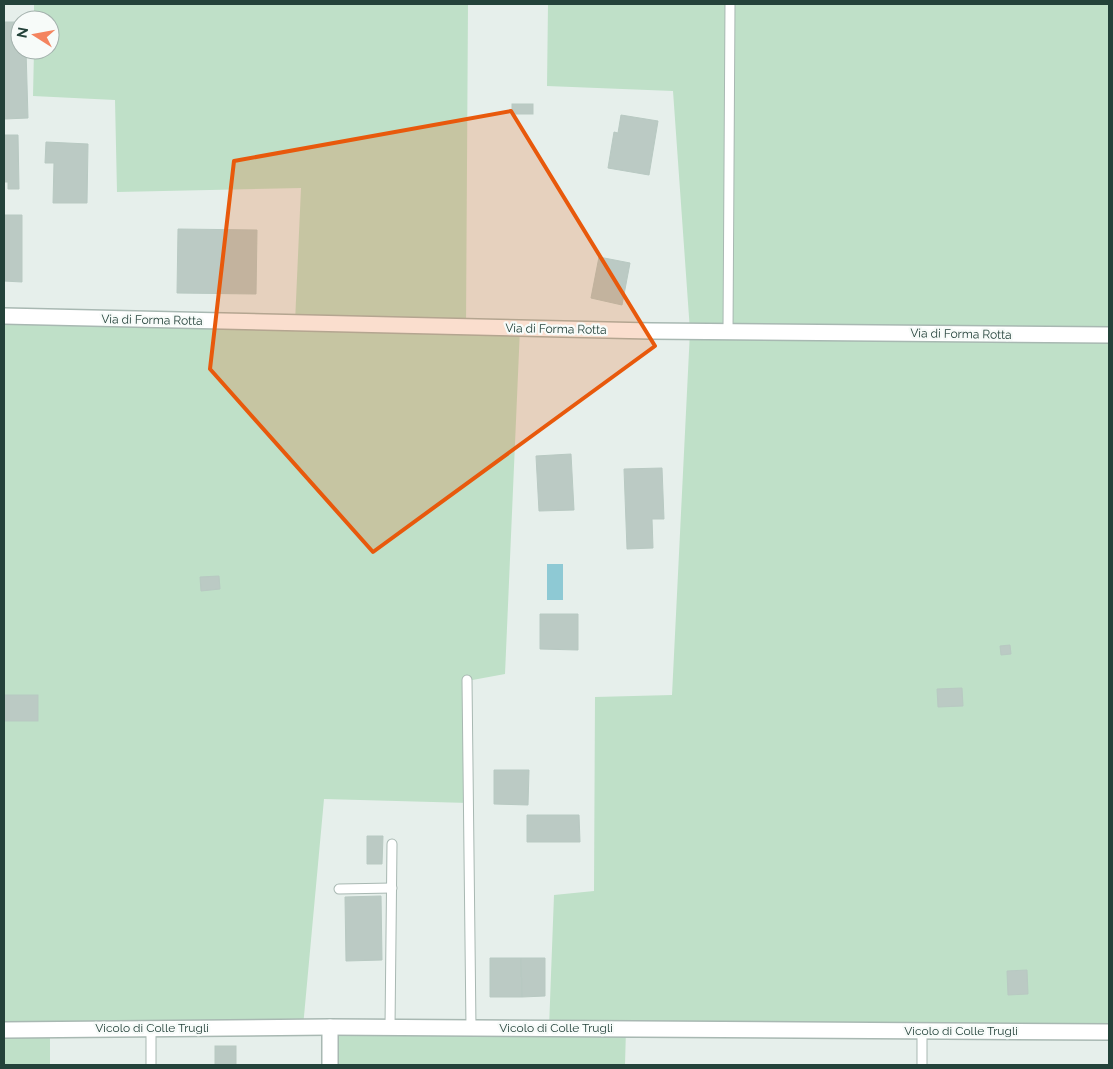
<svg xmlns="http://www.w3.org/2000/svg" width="1113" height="1069" viewBox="0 0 1113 1069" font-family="Raleway,sans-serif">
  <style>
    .green { fill: #bfe0c8 }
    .water { fill: #8ec9d4 }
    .building { fill: #bbcac4; stroke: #b8c9c2 }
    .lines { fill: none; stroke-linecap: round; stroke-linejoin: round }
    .service-casing { stroke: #a8b8b2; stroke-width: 11 }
    .minor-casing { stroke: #a8b8b2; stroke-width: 18 }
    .service { stroke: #fff; stroke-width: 9 }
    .minor { stroke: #fff; stroke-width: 15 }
    .marked { fill: #e8590c; fill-opacity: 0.2; stroke: #e8590c; stroke-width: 4; stroke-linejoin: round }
    .labels { text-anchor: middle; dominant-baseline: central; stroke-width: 4.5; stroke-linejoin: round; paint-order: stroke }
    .street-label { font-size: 12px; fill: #24423a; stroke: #f7fbf9 }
  </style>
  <rect width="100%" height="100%" fill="#e6efeb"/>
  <g class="green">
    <polygon points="34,4 468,4 466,326 520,328 505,674 467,681 469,803 324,799 303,1027 50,1030 50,1065 4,1065 4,316 295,323 301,188 117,192 115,100 33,96 34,50 50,50 50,20 34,20"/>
    <polygon points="548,4 1109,4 1109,1032 626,1029 625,1065 330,1065 330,1027 549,1028 554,895 594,891 595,697 672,695 690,331 673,91 547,86"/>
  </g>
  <rect class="water" x="547" y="564" width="16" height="36"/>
  <g class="building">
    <polygon points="4,22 20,22 20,50 26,50 28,118 4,119"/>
    <rect x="512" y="104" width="21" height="10"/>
    <polygon points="621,115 658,121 649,175 608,168 614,132 618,133"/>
    <polygon points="4,135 18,135 19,189 8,189 8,182 4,182"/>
    <polygon points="46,142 88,144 87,203 53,203 54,163 45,163"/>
    <polygon points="4,215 22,215 22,282 4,281"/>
    <polygon points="178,229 257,230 256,294 177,293"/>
    <polygon points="599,257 630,263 622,305 591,298"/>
    <polygon points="571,454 574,510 539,511 536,456"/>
    <polygon points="662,468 664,519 652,519 653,548 627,549 624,469"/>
    <polygon points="219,576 220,589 201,591 200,577"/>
    <polygon points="540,614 578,614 578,650 540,649"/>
    <polygon points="1010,645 1011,654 1001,655 1000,646"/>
    <polygon points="962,688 963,706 938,707 937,689"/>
    <rect x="4" y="695" width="34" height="26"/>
    <polygon points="494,770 529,770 528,805 494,804"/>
    <polygon points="527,815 579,815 580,842 527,842"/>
    <polygon points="367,836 383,836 382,864 367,864"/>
    <polygon points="381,896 382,960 346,961 345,897"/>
    <polygon points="490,958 521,958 522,997 490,997"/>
    <polygon points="521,958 545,958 545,996 522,997"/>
    <polygon points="1027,970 1028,994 1008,995 1007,971"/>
    <rect x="215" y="1046" width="21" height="19"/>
  </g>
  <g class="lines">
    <defs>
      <g id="service">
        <polyline points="728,332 730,4"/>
        <polyline points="467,680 471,1028"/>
        <polyline points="339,889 392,888"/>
        <polyline points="390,1027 392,844"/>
        <polyline points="151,1028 151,1065"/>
        <polyline points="922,1031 922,1065"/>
      </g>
      <g id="minor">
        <polyline points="4,316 651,331 1109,335"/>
        <polyline points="4,1030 330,1027 1109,1032"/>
        <polyline points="330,1065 330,1027"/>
      </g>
    </defs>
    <use href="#service" class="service-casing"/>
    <use href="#minor" class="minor-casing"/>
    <use href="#service" class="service"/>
    <use href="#minor" class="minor"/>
  </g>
  <path class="marked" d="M511,111L655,346L373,552L210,369L234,161Z"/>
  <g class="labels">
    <g class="street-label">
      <text transform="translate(152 320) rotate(1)">Via di Forma Rotta</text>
      <text transform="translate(556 329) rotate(1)">Via di Forma Rotta</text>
      <text transform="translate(961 334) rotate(1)">Via di Forma Rotta</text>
      <text x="152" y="1028">Vicolo di Colle Trugli</text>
      <text x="556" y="1028">Vicolo di Colle Trugli</text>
      <text x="961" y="1031">Vicolo di Colle Trugli</text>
    </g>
  </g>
  <rect width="1113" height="1069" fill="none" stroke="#24423a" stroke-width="10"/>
  <g transform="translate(35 35) rotate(281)"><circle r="24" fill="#f7fbf9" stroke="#a3b1ad"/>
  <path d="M0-4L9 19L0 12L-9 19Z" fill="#f4845f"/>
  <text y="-8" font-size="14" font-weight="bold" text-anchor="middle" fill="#24423a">N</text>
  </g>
</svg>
